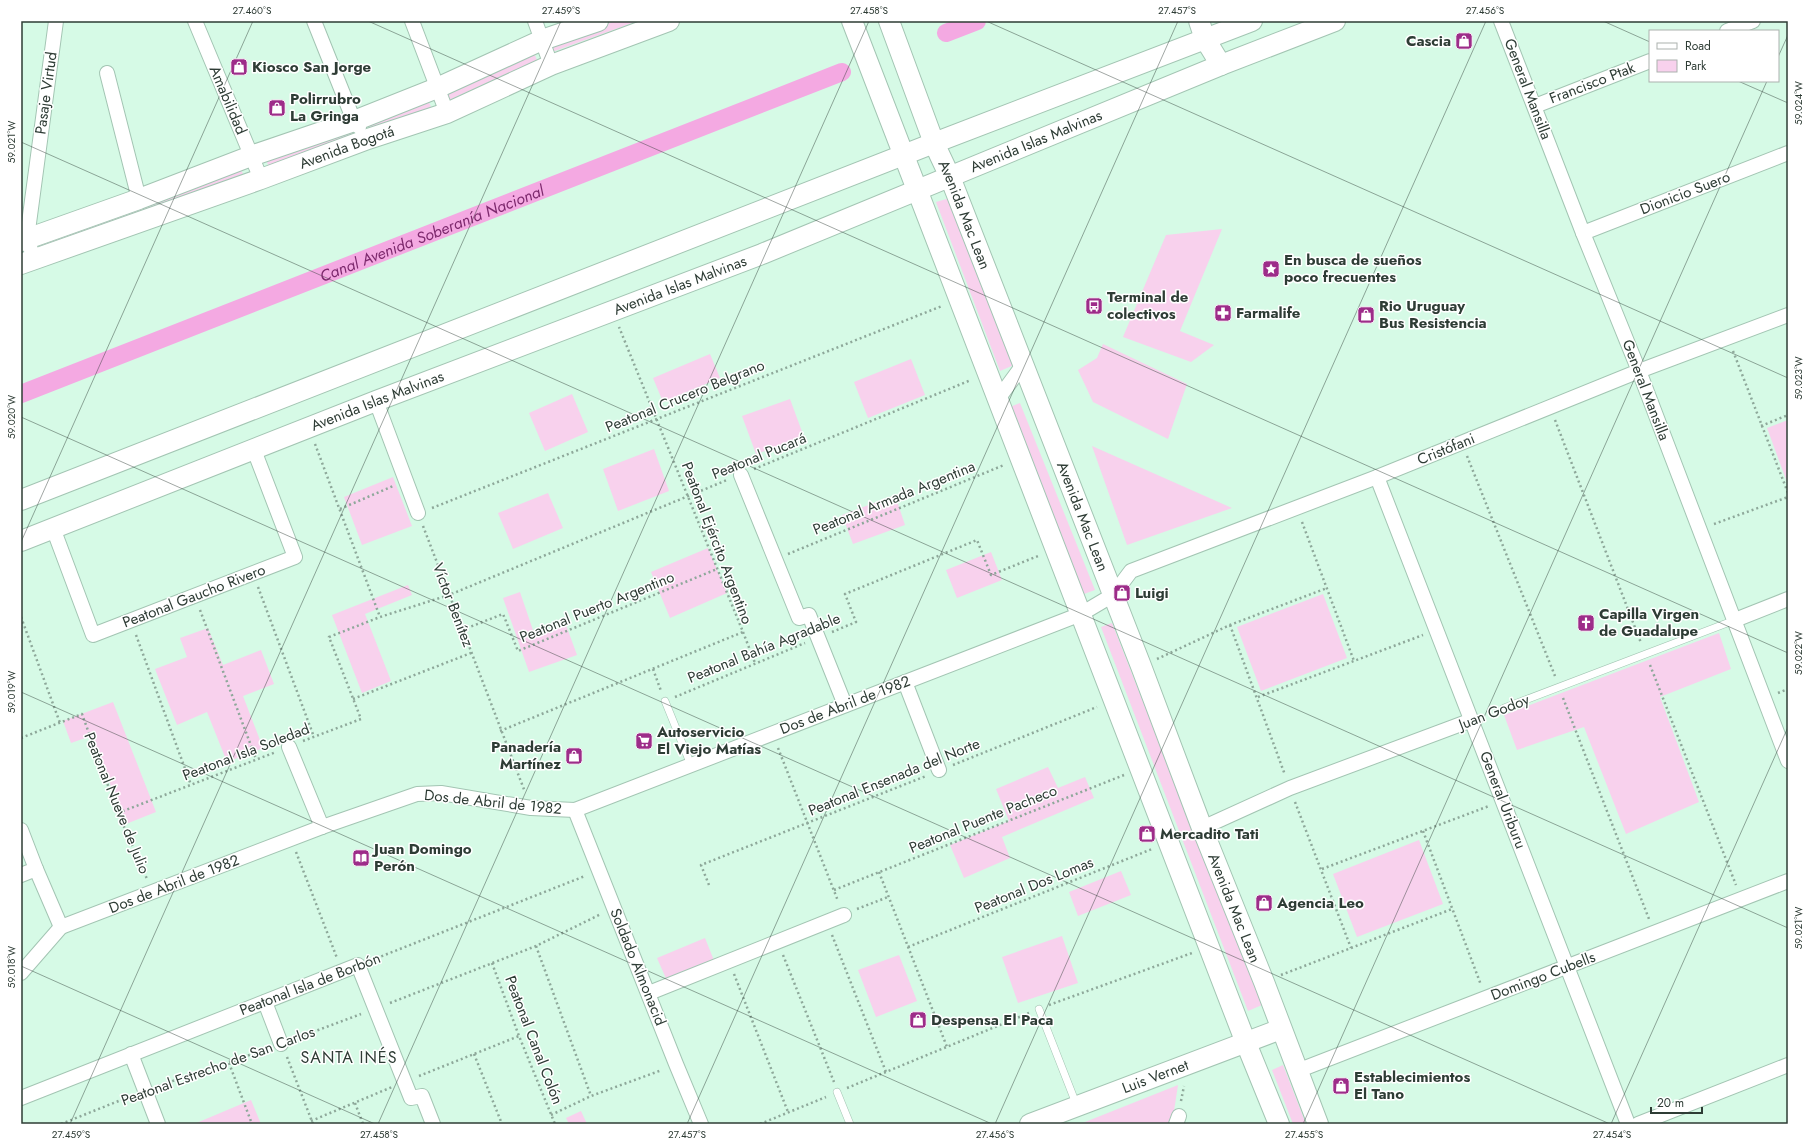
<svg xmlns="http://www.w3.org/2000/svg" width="1809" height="1145" viewBox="0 0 1809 1145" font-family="Jost,sans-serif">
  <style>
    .green { fill: #f8d1ed }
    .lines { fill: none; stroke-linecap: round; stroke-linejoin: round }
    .canal { stroke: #f4a9e2; stroke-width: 18 }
    .lane-casing { stroke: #a3c5b3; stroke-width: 8 }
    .street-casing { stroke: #a3c5b3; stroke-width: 16 }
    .secondary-casing { stroke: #a3c5b3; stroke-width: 22 }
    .path { stroke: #8ea89a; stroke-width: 2.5; stroke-dasharray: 2 3; stroke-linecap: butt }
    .lane { stroke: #fff; stroke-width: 7 }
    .street { stroke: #fff; stroke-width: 14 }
    .secondary { stroke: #fff; stroke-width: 20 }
    .ticks { fill: none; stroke: #2e3c35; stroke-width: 1; stroke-opacity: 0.45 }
    .labels { text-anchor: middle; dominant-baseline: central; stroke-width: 3; stroke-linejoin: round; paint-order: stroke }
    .poi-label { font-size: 15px; font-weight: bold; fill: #2e3c35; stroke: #fff; text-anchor: start }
    .street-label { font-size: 15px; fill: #2e3c35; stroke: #fff }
    .water-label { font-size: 16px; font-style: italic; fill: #7d296d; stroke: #fff }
    .neighbourhood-label { font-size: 16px; letter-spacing: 1px; fill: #2e3c35; stroke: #fff }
    .neatline { fill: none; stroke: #2e3c35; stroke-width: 1.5 }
    .ticks-label { font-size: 10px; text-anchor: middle; fill: #2e3c35 }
  </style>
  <rect width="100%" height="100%" fill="#d6fae6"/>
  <g class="green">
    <polygon points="615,21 638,21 552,52 550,44"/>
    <polygon points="534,53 537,60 449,100 446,92"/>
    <polygon points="428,100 431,107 371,130 368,123"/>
    <polygon points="355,127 358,134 269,167 266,160"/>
    <polygon points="240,167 243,174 38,252 36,245"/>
    <polygon points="950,198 1014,365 1000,371 936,202"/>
    <polygon points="1222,229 1180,331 1214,345 1191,362 1123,337 1166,235"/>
    <polygon points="1103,344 1187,384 1168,439 1093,402 1078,370 1097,358"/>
    <polygon points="710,354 720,378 663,402 653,378"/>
    <polygon points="911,359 925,395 868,418 854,382"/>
    <polygon points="572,394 588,432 545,451 529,413"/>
    <polygon points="790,399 804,437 756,454 742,416"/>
    <polygon points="1020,403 1095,590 1084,594 1010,407"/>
    <polygon points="1788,420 1788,485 1767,428"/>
    <polygon points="1092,446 1232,508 1127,545"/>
    <polygon points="654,449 669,491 618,511 603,469"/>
    <polygon points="393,477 412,526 362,545 344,497"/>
    <polygon points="548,493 563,528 513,549 498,513"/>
    <polygon points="895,495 905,525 853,544 842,515"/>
    <polygon points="708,548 727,593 670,618 651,572"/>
    <polygon points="991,552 1002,580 957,598 946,570"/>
    <polygon points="408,585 412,595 365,614 391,681 362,693 332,615"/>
    <polygon points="520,592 535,636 566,625 577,655 529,672 503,598"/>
    <polygon points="1323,594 1347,658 1261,691 1237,627"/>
    <polygon points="1112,623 1262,1005 1248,1011 1101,627"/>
    <polygon points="208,628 223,665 261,650 274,684 243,696 263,748 227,762 207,712 177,725 155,669 187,657 180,638"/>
    <polygon points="1719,633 1731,669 1660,697 1699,802 1626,834 1584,727 1517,750 1504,715"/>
    <polygon points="113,702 156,812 126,824 91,736 71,743 63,721"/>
    <polygon points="1048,767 1058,788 1085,777 1094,798 1002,837 1010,858 964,878 950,845 1009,821 996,789"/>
    <polygon points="1419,840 1443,904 1357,937 1333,874"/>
    <polygon points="1121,871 1131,895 1078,916 1069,892"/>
    <polygon points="1062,936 1078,983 1018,1003 1002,957"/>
    <polygon points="705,938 715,963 668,983 657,958"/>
    <polygon points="899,955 917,1001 876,1017 858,970"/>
    <polygon points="1283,1065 1306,1124 1293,1124 1272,1070"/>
    <polygon points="1178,1085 1172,1124 1080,1124"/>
    <polygon points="251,1100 261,1124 194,1124"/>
    <polygon points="581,1111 587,1124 569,1124 566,1118"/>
  </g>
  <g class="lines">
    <g class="canal">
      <polyline points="946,33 977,21"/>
      <path id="s1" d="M21,394L842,72"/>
    </g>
    <defs>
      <g id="lane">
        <polyline points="665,701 691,765"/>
        <polyline points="1504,708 1735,620"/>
        <polyline points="1039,1009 1077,1106"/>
        <polyline points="837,1092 850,1124"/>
      </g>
      <g id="street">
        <polyline points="195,21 261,179"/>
        <polyline points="314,21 354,121 359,127"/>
        <polyline points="412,21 447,113"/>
        <polyline points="535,21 551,65"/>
        <polyline points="1501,21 1583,233 1639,371 1788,761"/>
        <polyline points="1727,31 1753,21"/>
        <polyline points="107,73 139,199"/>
        <polyline points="1535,106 1650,61"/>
        <polyline points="1583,233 1788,153"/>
        <polyline points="34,259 27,238 56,21"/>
        <polyline points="998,399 1023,365"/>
        <polyline points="376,401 418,513"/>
        <polyline points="741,475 799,618 809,615 845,705"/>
        <polyline points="1377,477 1628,1124"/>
        <polyline points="53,528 93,635 295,557 254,450"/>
        <polyline points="1735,620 1788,599"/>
        <polyline points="905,682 939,770"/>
        <polyline points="289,747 322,827"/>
        <polyline points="575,810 676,1064 701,1124"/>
        <polyline points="1202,828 1290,788 1472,720"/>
        <polyline points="21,830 36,869 61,927"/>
        <polyline points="21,875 36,869"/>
        <polyline points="21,973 61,927 322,827 417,794 441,793 531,808 575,810 1081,614 1113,595 1131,571 1377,477 1639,371 1788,315"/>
        <polyline points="649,993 844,915"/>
        <polyline points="265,1002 281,1044"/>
        <polyline points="131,1054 158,1124"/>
        <polyline points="1297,1071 1788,881"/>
        <polyline points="21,1098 358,965 411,1098 422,1096 433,1124"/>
        <polyline points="1176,1124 1179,1116"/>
        <polyline points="1638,1124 1788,1065"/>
      </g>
      <g id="secondary">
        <polyline points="852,21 1246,1043 1279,1124"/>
        <path id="s2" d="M889,21L934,143L950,177L1141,666L1202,828L1264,982L1318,1124"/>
        <polyline points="1199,21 1205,39 1221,65"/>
        <polyline points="21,241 139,199 251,156 354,121 437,88 542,40 598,21"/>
        <path id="s3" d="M21,264L261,179L368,139L447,113L551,65L669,21"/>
        <polyline points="21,500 934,143 1252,21"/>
        <path id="s4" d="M21,541L376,401L762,254L1221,65L1335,21"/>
        <path id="s5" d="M1030,1124L1281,1029"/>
      </g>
    </defs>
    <use href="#lane" class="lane-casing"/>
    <use href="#street" class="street-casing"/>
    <use href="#secondary" class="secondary-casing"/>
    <g class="path">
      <polyline points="1733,351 1788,493"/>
      <polyline points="1555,420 1641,643"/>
      <polyline points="1761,426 1788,415"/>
      <polyline points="315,444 380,617"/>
      <polyline points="1467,456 1555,676"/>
      <polyline points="754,469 971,380"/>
      <polyline points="432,508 942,306"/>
      <polyline points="340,509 393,486"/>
      <polyline points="1302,522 1354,661"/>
      <polyline points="1714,524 1788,497"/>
      <polyline points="423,526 525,792"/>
      <polyline points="788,554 1004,465"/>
      <polyline points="258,587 314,737"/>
      <polyline points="200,610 256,759"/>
      <polyline points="21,617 60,723"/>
      <polyline points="1230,625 1285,775"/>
      <polyline points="462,630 503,614 518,651 717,569"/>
      <polyline points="743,632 755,663"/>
      <polyline points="832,632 856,622 845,594 977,540 991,575 1038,556"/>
      <polyline points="136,635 191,785"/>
      <polyline points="1157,659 1230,625 1327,588"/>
      <polyline points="1650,665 1736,885"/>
      <polyline points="653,669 661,691"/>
      <polyline points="1778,693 1788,689"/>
      <polyline points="675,697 805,643"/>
      <polyline points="1258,697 1423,635"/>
      <polyline points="1563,698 1649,919"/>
      <polyline points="353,699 471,653"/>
      <polyline points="500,731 743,632 619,327"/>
      <polyline points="21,738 82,714 118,813 147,879"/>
      <polyline points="303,741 361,719 329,637 380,617 449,595 727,480"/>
      <polyline points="778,748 838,901"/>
      <polyline points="953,765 1097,707"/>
      <polyline points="1295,802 1351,948"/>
      <polyline points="118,813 276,752"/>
      <polyline points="1423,831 1481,985"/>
      <polyline points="296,852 337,958"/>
      <polyline points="1322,869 1489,806"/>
      <polyline points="879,872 947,1047"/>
      <polyline points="709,885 701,865 926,776"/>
      <polyline points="834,890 1124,775"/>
      <polyline points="857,909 888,897"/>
      <polyline points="832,935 886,1072"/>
      <polyline points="536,946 591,1096"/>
      <polyline points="908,947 1152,849"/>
      <polyline points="783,955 834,1082"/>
      <polyline points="372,960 585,876"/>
      <polyline points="492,963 519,1036 555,1124"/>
      <polyline points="734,974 788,1112"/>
      <polyline points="1281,975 1452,909"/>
      <polyline points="390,1003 536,946 601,914"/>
      <polyline points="1049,1005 1192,953"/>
      <polyline points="294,1039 361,1014"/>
      <polyline points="474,1054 502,1124"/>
      <polyline points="287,1057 313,1124"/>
      <polyline points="229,1063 252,1124"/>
      <polyline points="419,1076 519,1036"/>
      <polyline points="158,1086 267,1049"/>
      <polyline points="847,1088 1029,1013"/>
      <polyline points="1181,1101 1184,1086"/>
      <polyline points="355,1103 363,1124"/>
      <polyline points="551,1115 591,1096 662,1070"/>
      <polyline points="311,1121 392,1087"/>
      <polyline points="61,1124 131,1096"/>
      <polyline points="760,1124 826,1097"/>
    </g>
    <use href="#lane" class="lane"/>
    <use href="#street" class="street"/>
    <use href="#secondary" class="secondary"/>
  </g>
  <path class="ticks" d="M368,21L1788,653M986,21L1788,378M1603,21L1650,42M1778,57L1788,35M1738,81L1788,103M21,142L1788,928M21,417L1610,1124M21,542L253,21M21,692L992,1124M21,966L375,1124M70,1124L561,21M378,1124L869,21M687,1124L1178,21M995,1124L1486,21M1303,1124L1767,81M1611,1124L1788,727"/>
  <defs>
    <symbol id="shop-square" viewBox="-11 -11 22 22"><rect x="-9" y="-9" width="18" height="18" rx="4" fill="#9d2c89" stroke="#fff"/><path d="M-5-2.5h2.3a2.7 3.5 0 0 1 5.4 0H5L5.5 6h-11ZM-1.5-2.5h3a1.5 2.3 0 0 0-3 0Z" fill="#fff"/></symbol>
    <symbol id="sight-square" viewBox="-11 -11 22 22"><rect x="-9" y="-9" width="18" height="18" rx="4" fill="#9d2c89" stroke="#fff"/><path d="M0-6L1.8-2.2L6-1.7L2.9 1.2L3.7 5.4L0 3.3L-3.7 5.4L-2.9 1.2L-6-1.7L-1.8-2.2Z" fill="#fff"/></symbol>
    <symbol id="bus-square" viewBox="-11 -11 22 22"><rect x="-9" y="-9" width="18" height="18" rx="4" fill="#9d2c89" stroke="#fff"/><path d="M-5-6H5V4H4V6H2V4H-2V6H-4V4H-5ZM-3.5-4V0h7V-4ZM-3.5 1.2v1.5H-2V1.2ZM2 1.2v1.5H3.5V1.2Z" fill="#fff"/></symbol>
    <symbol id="pharmacy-square" viewBox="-11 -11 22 22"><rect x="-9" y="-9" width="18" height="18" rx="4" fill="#9d2c89" stroke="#fff"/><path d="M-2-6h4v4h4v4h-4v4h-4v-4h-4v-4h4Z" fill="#fff"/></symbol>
    <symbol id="church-square" viewBox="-11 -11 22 22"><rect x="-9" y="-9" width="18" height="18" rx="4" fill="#9d2c89" stroke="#fff"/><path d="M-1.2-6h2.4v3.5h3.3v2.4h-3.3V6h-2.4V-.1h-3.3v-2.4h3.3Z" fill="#fff"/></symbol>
    <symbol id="supermarket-square" viewBox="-11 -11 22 22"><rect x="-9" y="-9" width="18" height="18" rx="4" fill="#9d2c89" stroke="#fff"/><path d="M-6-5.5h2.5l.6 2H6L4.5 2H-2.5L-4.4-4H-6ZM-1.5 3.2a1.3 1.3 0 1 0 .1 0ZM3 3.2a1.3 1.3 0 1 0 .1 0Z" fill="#fff"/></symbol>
    <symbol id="library-square" viewBox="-11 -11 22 22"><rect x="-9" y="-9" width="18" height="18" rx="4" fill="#9d2c89" stroke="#fff"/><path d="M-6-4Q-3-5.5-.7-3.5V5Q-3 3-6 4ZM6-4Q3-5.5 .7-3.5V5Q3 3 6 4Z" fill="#fff"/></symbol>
  </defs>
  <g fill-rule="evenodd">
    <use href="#shop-square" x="1454" y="31" width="20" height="20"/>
    <use href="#shop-square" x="229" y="57" width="20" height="20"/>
    <use href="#shop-square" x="267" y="98" width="20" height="20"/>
    <use href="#sight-square" x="1261" y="259" width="20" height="20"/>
    <use href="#bus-square" x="1084" y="296" width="20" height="20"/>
    <use href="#pharmacy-square" x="1213" y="303" width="20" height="20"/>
    <use href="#shop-square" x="1356" y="305" width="20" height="20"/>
    <use href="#shop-square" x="1112" y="583" width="20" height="20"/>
    <use href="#church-square" x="1576" y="613" width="20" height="20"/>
    <use href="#supermarket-square" x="634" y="731" width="20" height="20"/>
    <use href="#shop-square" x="564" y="746" width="20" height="20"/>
    <use href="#shop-square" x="1137" y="824" width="20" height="20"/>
    <use href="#library-square" x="351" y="848" width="20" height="20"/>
    <use href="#shop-square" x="1254" y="893" width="20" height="20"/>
    <use href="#shop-square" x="908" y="1010" width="20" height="20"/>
    <use href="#shop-square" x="1331" y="1076" width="20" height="20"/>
  </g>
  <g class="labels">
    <g class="poi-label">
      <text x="1451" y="41" text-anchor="end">Cascia</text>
      <text x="252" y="67">Kiosco San Jorge</text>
      <text x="290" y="99">Polirrubro<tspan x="290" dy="17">La Gringa</tspan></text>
      <text x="1284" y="260">En busca de sueños<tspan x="1284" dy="17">poco frecuentes</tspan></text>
      <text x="1107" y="297">Terminal de<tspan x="1107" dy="17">colectivos</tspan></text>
      <text x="1379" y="306">Rio Uruguay<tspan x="1379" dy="17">Bus Resistencia</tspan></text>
      <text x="1236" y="313">Farmalife</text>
      <text x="1135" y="593">Luigi</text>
      <text x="1599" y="614">Capilla Virgen<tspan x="1599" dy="17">de Guadalupe</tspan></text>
      <text x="657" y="732">Autoservicio<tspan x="657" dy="17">El Viejo Matías</tspan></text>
      <text x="561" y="747" text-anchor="end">Panadería<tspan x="561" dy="17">Martínez</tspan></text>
      <text x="1160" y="834">Mercadito Tati</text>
      <text x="374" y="849">Juan Domingo<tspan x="374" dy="17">Perón</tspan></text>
      <text x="1277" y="903">Agencia Leo</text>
      <text x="931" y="1020">Despensa El Paca</text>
      <text x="1354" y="1077">Establecimientos<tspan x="1354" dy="17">El Tano</tspan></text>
    </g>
    <g class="street-label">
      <text transform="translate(1592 83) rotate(-21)">Francisco Ptak</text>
      <text transform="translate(1528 89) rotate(69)">General Mansilla</text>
      <text transform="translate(46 93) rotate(-82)">Pasaje Virtud</text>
      <text transform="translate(228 100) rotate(67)">Amabilidad</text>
      <text stroke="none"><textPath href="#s4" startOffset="1091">Avenida Islas Malvinas</textPath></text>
      <text stroke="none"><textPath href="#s3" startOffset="346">Avenida Bogotá</textPath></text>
      <text transform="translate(1685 193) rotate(-21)">Dionicio Suero</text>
      <text stroke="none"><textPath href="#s2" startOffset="208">Avenida Mac Lean</textPath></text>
      <text stroke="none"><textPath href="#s4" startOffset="707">Avenida Islas Malvinas</textPath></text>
      <text transform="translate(1646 390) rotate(69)">General Mansilla</text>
      <text transform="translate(685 396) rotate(-22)">Peatonal Crucero Belgrano</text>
      <text stroke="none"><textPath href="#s4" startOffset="383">Avenida Islas Malvinas</textPath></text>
      <text transform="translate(1446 449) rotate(-22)">Cristófani</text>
      <text transform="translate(759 456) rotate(-22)">Peatonal Pucará</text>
      <text transform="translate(894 498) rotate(-22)">Peatonal Armada Argentina</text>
      <text stroke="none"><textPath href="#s2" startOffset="532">Avenida Mac Lean</textPath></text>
      <text transform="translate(717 543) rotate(69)">Peatonal Ejército Argentino</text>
      <text transform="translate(194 596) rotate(-21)">Peatonal Gaucho Rivero</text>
      <text transform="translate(453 605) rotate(69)">Víctor Benítez</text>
      <text transform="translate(597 607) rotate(-22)">Peatonal Puerto Argentino</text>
      <text transform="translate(764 648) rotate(-22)">Peatonal Bahía Agradable</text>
      <text transform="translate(845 705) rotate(-21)">Dos de Abril de 1982</text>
      <text transform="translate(1494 712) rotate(-21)">Juan Godoy</text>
      <text transform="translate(246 752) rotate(-21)">Peatonal Isla Soledad</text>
      <text transform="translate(894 777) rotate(-22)">Peatonal Ensenada del Norte</text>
      <text transform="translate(1503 800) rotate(69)">General Uriburu</text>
      <text transform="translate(493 802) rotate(6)">Dos de Abril de 1982</text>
      <text transform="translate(117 803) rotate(68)">Peatonal Nueve de Julio</text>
      <text transform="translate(983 819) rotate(-22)">Peatonal Puente Pacheco</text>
      <text transform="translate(174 884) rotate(-21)">Dos de Abril de 1982</text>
      <text transform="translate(1034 885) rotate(-22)">Peatonal Dos Lomas</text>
      <text stroke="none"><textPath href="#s2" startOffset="952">Avenida Mac Lean</textPath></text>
      <text transform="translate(638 967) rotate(68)">Soldado Almonacid</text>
      <text transform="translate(1543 976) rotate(-21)">Domingo Cubells</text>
      <text transform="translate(310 984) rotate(-21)">Peatonal Isla de Borbón</text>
      <text transform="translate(534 1040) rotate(69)">Peatonal Canal Colón</text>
      <text transform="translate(218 1066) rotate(-20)">Peatonal Estrecho de San Carlos</text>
      <text stroke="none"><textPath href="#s5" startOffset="134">Luis Vernet</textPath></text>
    </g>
    <g class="water-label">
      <text stroke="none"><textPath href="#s1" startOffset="441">Canal Avenida Soberanía Nacional</textPath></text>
    </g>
    <g class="neighbourhood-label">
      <text x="349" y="1057">SANTA INÉS</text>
    </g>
  </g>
  <rect width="1809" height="1145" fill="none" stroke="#ffffff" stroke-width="44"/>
  <rect x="1649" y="30" width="130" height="52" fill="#ffffff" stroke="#abb1ae"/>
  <rect x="1657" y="43" width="20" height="6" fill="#ffffff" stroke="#abb1ae"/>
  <text x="1685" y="50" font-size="12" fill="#2e3c35">Road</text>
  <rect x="1657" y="60" width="20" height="12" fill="#f8d1ed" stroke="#abb1ae"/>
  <text x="1685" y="70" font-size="12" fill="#2e3c35">Park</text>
  <path d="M1651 1107v6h51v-6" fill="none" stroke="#2e3c35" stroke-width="2"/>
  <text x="1657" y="1107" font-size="12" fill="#2e3c35" stroke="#ffffff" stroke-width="3" paint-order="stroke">20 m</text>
  <rect x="22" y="22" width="1765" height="1101" class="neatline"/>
  <g class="ticks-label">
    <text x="252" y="14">27.460°S</text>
    <text x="561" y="14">27.459°S</text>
    <text x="869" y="14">27.458°S</text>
    <text x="1177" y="14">27.457°S</text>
    <text x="1485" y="14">27.456°S</text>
    <text transform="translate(1798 103) rotate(-90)" y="4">59.024°W</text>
    <text transform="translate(11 142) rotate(-90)" y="4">59.021°W</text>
    <text transform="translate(1798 378) rotate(-90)" y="4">59.023°W</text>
    <text transform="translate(11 417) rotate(-90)" y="4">59.020°W</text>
    <text transform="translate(1798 653) rotate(-90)" y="4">59.022°W</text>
    <text transform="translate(11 692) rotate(-90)" y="4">59.019°W</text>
    <text transform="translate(1798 928) rotate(-90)" y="4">59.021°W</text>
    <text transform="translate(11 967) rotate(-90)" y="4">59.018°W</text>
    <text x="71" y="1138">27.459°S</text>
    <text x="379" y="1138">27.458°S</text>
    <text x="687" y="1138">27.457°S</text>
    <text x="995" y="1138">27.456°S</text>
    <text x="1304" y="1138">27.455°S</text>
    <text x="1612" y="1138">27.454°S</text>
  </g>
</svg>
